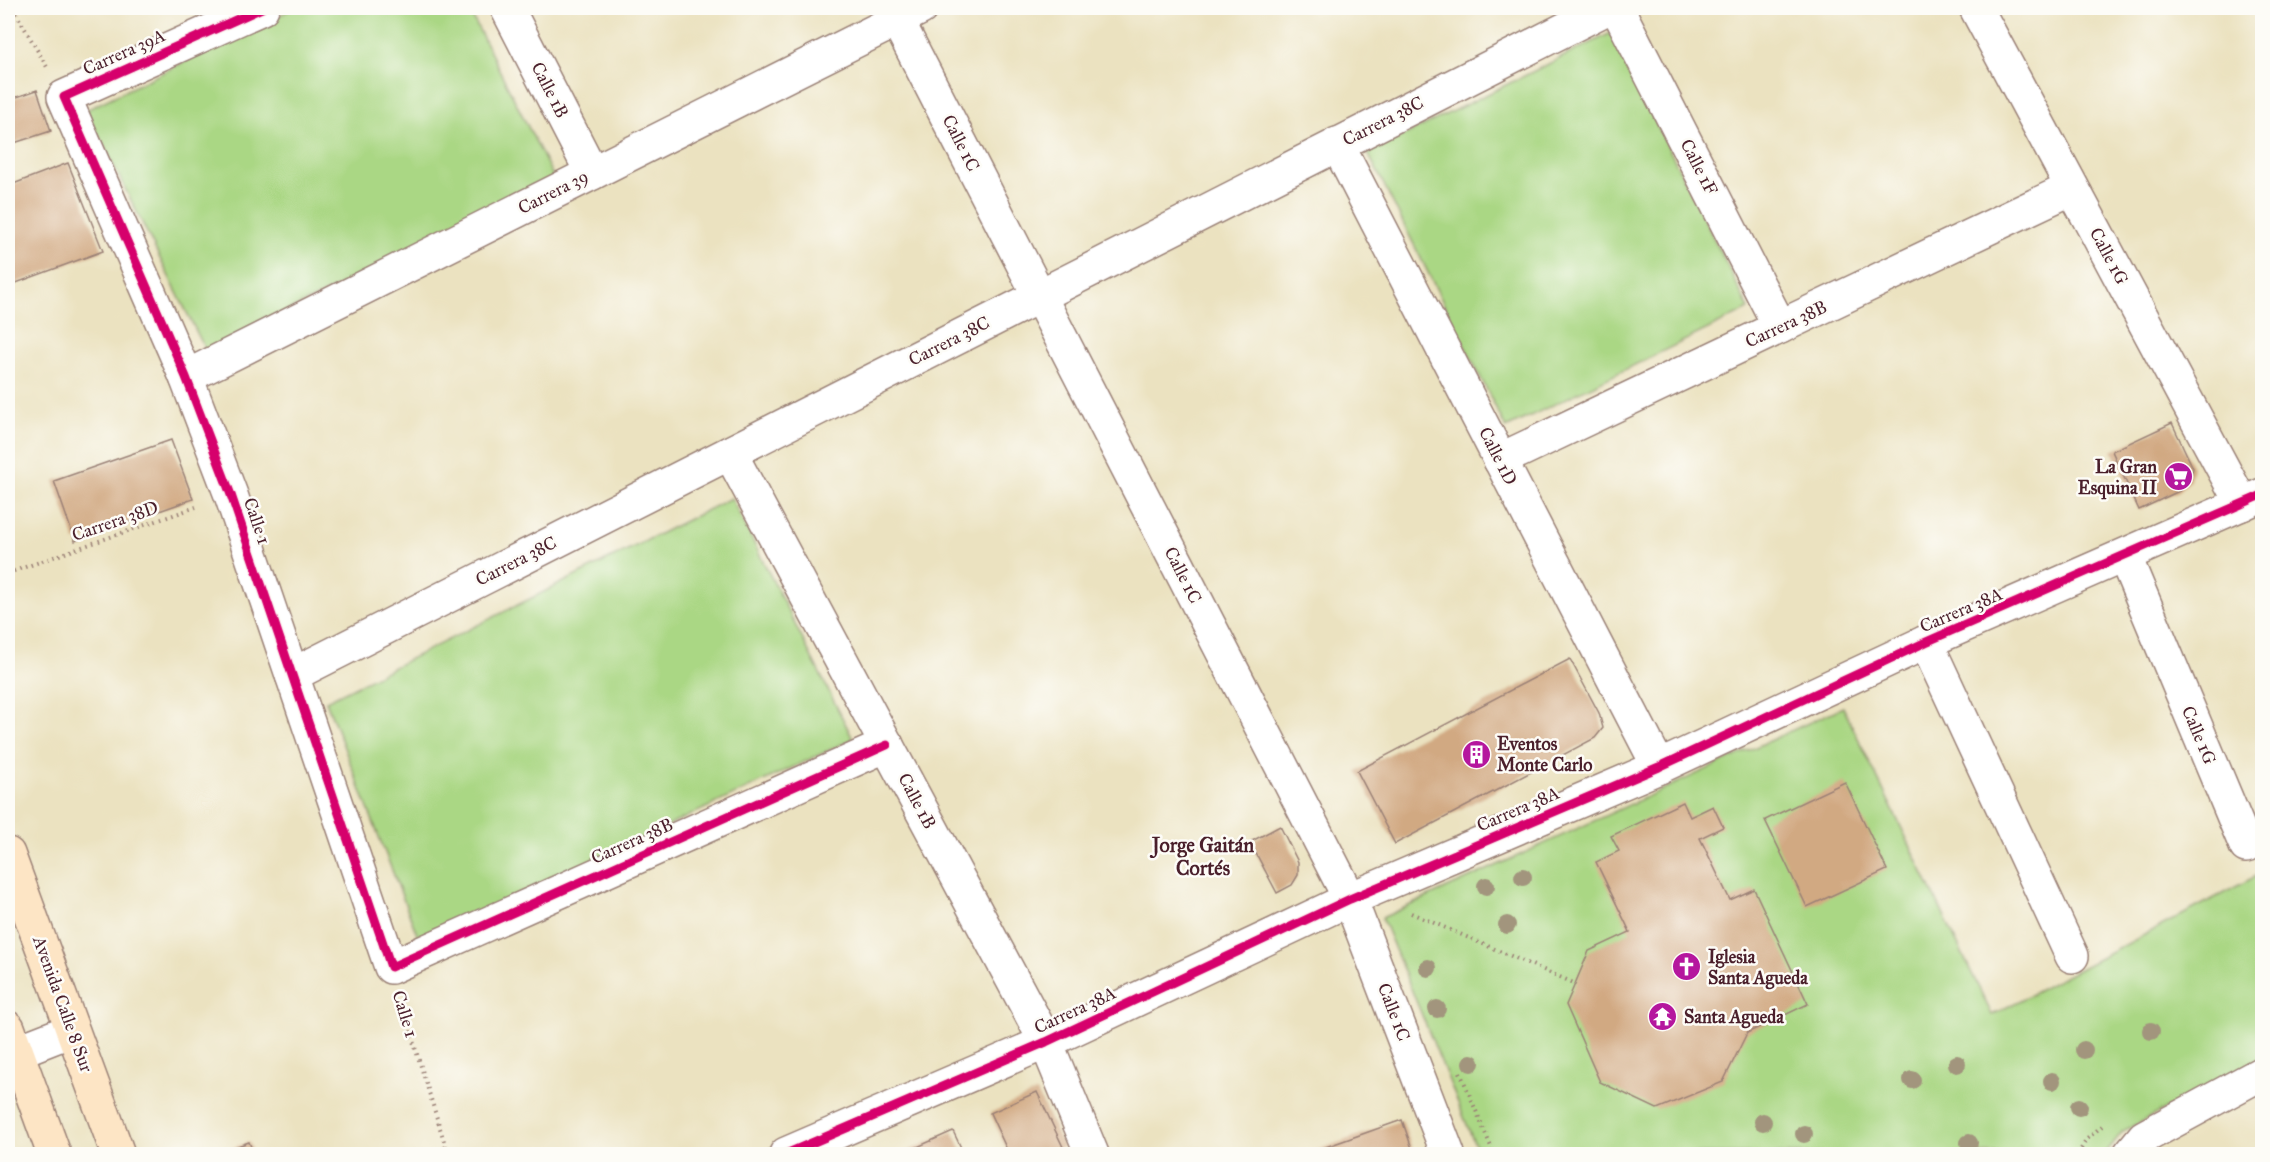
<svg xmlns="http://www.w3.org/2000/svg" width="2270" height="1162" viewBox="0 0 2270 1162" font-family="'IM FELL Great Primer',serif">
  <style>
    .green { fill: #aad784; stroke: #7a7b58; stroke-width: 1.5 }
    .building { fill: #d1a982 }
    .lines { fill: none; stroke-linecap: round; stroke-linejoin: round }
    .minor-casing { stroke: #9a8076; stroke-width: 36 }
    .secondary-casing { stroke: #9a8076; stroke-width: 36 }
    .path { stroke: #9a8076; stroke-width: 4; stroke-dasharray: 1.5 4.5; stroke-linecap: butt }
    .minor { stroke: #fff; stroke-width: 33 }
    .secondary { stroke: #fde5c5; stroke-width: 33 }
    .cycleway-casing { stroke: #fdfcf7; stroke-width: 13 }
    .cycleway { stroke: #d6006c; stroke-width: 9 }
    .tree { fill: #a2957d }
    .labels { text-anchor: middle; dominant-baseline: central; stroke-width: 5; stroke-linejoin: round; paint-order: stroke }
    .street-label { font-size: 18px; fill: #4a1f2b; stroke: #fdfcf7 }
    .poi-label { font-size: 18px; font-weight: bold; fill: #4a1f2b; stroke: #fdfcf7; text-anchor: start }
    .neighbourhood-label { font-size: 20px; font-weight: bold; fill: #4a1f2b; stroke: #fdfcf7 }
  </style>
  <rect width="100%" height="100%" fill="#fdfcf7"/>
  <filter id="ink" filterUnits="userSpaceOnUse"><feTurbulence type="fractalNoise" baseFrequency=".0167" numOctaves="2"/><feDisplacementMap in="SourceGraphic" scale="12" xChannelSelector="R" yChannelSelector="G"/><feConvolveMatrix kernelMatrix="1 2 1 2 8 2 1 2 1" color-interpolation-filters="sRGB"/></filter>
  <filter id="wash" filterUnits="userSpaceOnUse"><feTurbulence type="fractalNoise" baseFrequency=".008" numOctaves="4" result="noise"/><feDisplacementMap in="SourceGraphic" scale="24" xChannelSelector="R" yChannelSelector="G"/><feGaussianBlur stdDeviation="1.35" result="paint"/><feColorMatrix in="noise" values="0 0 0 0 0 0 0 0 0 0 0 0 0 0 0 0 0 1.4 0 .05"/><feComposite in="paint" operator="in"/></filter>
  <g filter="url(#wash)">
    <rect width="100%" height="100%" fill="#ebe2c0"/>
    <g class="green">
      <polygon points="294,8 468,8 555,180 206,351 86,110"/>
      <polygon points="1611,33 1749,309 1506,428 1368,153"/>
      <polygon points="731,498 853,739 420,942 326,701"/>
      <polygon points="1843,707 1992,1015 2262,873 2262,1059 2123,1131 2105,1154 1479,1154 1382,918"/>
    </g>
    <g id="blocks">
      <g class="building">
        <polygon points="37,90 51,131 8,145 8,100"/>
        <polygon points="68,163 103,251 8,286 8,186"/>
        <polygon points="2172,423 2193,468 2189,482 2179,491 2139,510 2112,451"/>
        <polygon points="171,440 193,499 75,541 54,481"/>
        <polygon points="1570,659 1599,713 1603,728 1595,738 1395,844 1357,771"/>
        <polygon points="1845,782 1887,870 1807,907 1765,820"/>
        <polygon points="1683,802 1690,817 1713,806 1723,827 1700,838 1730,900 1754,889 1808,1004 1747,1033 1723,1082 1657,1109 1600,1082 1566,1005 1589,951 1630,932 1596,862 1619,851 1611,836"/>
        <polygon points="1280,826 1298,862 1298,875 1292,885 1277,893 1250,842"/>
        <polygon points="1037,1092 1063,1147 1048,1154 1009,1154 990,1113"/>
        <polygon points="1402,1120 1414,1154 1306,1154"/>
        <polygon points="953,1131 964,1154 907,1154 906,1152"/>
        <polygon points="249,1142 254,1154 215,1154"/>
      </g>
    </g>
  </g>
  <g filter="url(#ink)">
    <use href="#blocks" fill-opacity="0" stroke="#9a8076" stroke-width="1.5"/>
    <g class="lines">
      <defs>
        <g id="minor">
          <polyline points="262,8 64,97 186,377 231,495 391,967 887,745"/>
          <polyline points="507,8 592,173"/>
          <polyline points="891,8 1350,899 1448,1154"/>
          <polyline points="1617,8 1780,327"/>
          <polyline points="1976,8 2242,504"/>
          <polyline points="1337,144 1659,767"/>
          <polyline points="186,377 921,8"/>
          <polyline points="730,453 1046,1042 1092,1154"/>
          <polyline points="1500,460 2072,188"/>
          <polyline points="2125,557 2246,846 2262,837"/>
          <polyline points="1926,642 2072,956"/>
          <polyline points="292,675 1607,8"/>
          <polyline points="8,1055 72,1030"/>
          <polyline points="786,1154 1046,1042 1350,899 1659,767 1926,642 2262,495"/>
          <polyline points="2130,1154 2144,1137 2262,1073"/>
        </g>
        <g id="secondary">
          <polyline points="8,854 118,1154"/>
          <polyline points="8,1028 54,1154"/>
        </g>
      </defs>
      <use href="#minor" class="minor-casing"/>
      <use href="#secondary" class="secondary-casing"/>
      <g class="path">
        <polyline points="13,8 47,67"/>
        <polyline points="8,573 196,507"/>
        <polyline points="1411,913 1576,984"/>
        <polyline points="401,1002 448,1154"/>
        <polyline points="1460,1072 1494,1154"/>
        <polyline points="2078,1154 2087,1139 2102,1126"/>
      </g>
      <use href="#minor" class="minor"/>
      <use href="#secondary" class="secondary"/>
      <defs>
        <g id="cycleway">
          <polyline points="262,8 64,97 186,377 231,495 391,967 887,745"/>
          <polyline points="786,1154 1046,1042 1350,899 1659,767 1926,642 2262,495"/>
        </g>
      </defs>
      <use href="#cycleway" class="cycleway-casing"/>
      <use href="#cycleway" class="cycleway"/>
    </g>
    <g class="tree">
      <circle cx="1523" cy="877" r="9"/>
      <circle cx="1486" cy="886" r="9"/>
      <circle cx="1507" cy="925" r="9"/>
      <circle cx="1428" cy="968" r="9"/>
      <circle cx="1437" cy="1009" r="9"/>
      <circle cx="2151" cy="1031" r="9"/>
      <circle cx="2084" cy="1050" r="9"/>
      <circle cx="1471" cy="1063" r="9"/>
      <circle cx="1957" cy="1064" r="9"/>
      <circle cx="1912" cy="1080" r="9"/>
      <circle cx="2052" cy="1081" r="9"/>
      <circle cx="2079" cy="1107" r="9"/>
      <circle cx="1763" cy="1122" r="9"/>
      <circle cx="1804" cy="1134" r="9"/>
      <circle cx="1969" cy="1143" r="9"/>
    </g>
  </g>
  <defs>
    <symbol id="supermarket-disc" viewBox="-11 -11 22 22"><circle r="9.5" fill="#b5179e" stroke="#fdfcf7"/><path d="M-6-5.5h2.5l.6 2H6L4.5 2H-2.5L-4.4-4H-6ZM-1.5 3.2a1.3 1.3 0 1 0 .1 0ZM3 3.2a1.3 1.3 0 1 0 .1 0Z" fill="#fff"/></symbol>
    <symbol id="building-disc" viewBox="-11 -11 22 22"><circle r="9.5" fill="#b5179e" stroke="#fdfcf7"/><path d="M-4-6H4V6H1V3H-1V6H-4ZM-2.5-4.3h1.7v1.8h-1.7ZM.8-4.3h1.7v1.8H.8ZM-2.5-1h1.7V.8h-1.7ZM.8-1h1.7V.8H.8Z" fill="#fff"/></symbol>
    <symbol id="church-disc" viewBox="-11 -11 22 22"><circle r="9.5" fill="#b5179e" stroke="#fdfcf7"/><path d="M-1.2-6h2.4v3.5h3.3v2.4h-3.3V6h-2.4V-.1h-3.3v-2.4h3.3Z" fill="#fff"/></symbol>
    <symbol id="temple-disc" viewBox="-11 -11 22 22"><circle r="9.5" fill="#b5179e" stroke="#fdfcf7"/><path d="M0-6L5-2H3V0L6.5 2.5H4V6H1.5V3h-3V6H-4V2.5H-6.5L-3 0V-2H-5Z" fill="#fff"/></symbol>
  </defs>
  <g fill-rule="evenodd">
    <use href="#supermarket-disc" x="2162" y="460" width="33" height="33"/>
    <use href="#building-disc" x="1460" y="738" width="33" height="33"/>
    <use href="#church-disc" x="1670" y="950" width="33" height="33"/>
    <use href="#temple-disc" x="1646" y="1000" width="33" height="33"/>
  </g>
  <g class="labels">
    <g class="street-label">
      <text transform="translate(124 52) rotate(-24)">Carrera 39A</text>
      <text transform="translate(550 90) rotate(63)">Calle 1B</text>
      <text transform="translate(1383 121) rotate(-27)">Carrera 38C</text>
      <text transform="translate(961 143) rotate(63)">Calle 1C</text>
      <text transform="translate(1699 167) rotate(63)">Calle 1F</text>
      <text transform="translate(553 192) rotate(-27)">Carrera 39</text>
      <text transform="translate(2109 256) rotate(62)">Calle 1G</text>
      <text transform="translate(1786 324) rotate(-25)">Carrera 38B</text>
      <text transform="translate(949 341) rotate(-27)">Carrera 38C</text>
      <text transform="translate(1498 456) rotate(63)">Calle 1D</text>
      <text transform="translate(115 521) rotate(-19)">Carrera 38D</text>
      <text transform="translate(257 521) rotate(71)">Calle 1</text>
      <text transform="translate(516 561) rotate(-27)">Carrera 38C</text>
      <text transform="translate(1183 575) rotate(63)">Calle 1C</text>
      <text transform="translate(1961 610) rotate(-23)">Carrera 38A</text>
      <text transform="translate(2199 735) rotate(67)">Calle 1G</text>
      <text transform="translate(917 801) rotate(62)">Calle 1B</text>
      <text transform="translate(1518 809) rotate(-23)">Carrera 38A</text>
      <text transform="translate(632 841) rotate(-24)">Carrera 38B</text>
      <text transform="translate(63 1004) rotate(70)">Avenida Calle 8 Sur</text>
      <text transform="translate(1075 1010) rotate(-25)">Carrera 38A</text>
      <text transform="translate(1394 1012) rotate(69)">Calle 1C</text>
      <text transform="translate(405 1014) rotate(73)">Calle 1</text>
    </g>
    <g class="poi-label">
      <text x="2157" y="467" text-anchor="end">La Gran<tspan x="2157" dy="21">Esquina II</tspan></text>
      <text x="1497" y="744">Eventos<tspan x="1497" dy="21">Monte Carlo</tspan></text>
      <text x="1708" y="957">Iglesia<tspan x="1708" dy="21">Santa Agueda</tspan></text>
      <text x="1684" y="1017">Santa Agueda</text>
    </g>
    <g class="neighbourhood-label">
      <text x="1203" y="845">Jorge Gaitán<tspan x="1203" dy="23">Cortés</tspan></text>
    </g>
  </g>
  <rect width="2270" height="1162" fill="none" stroke="#fdfcf7" stroke-width="30"/>
</svg>
